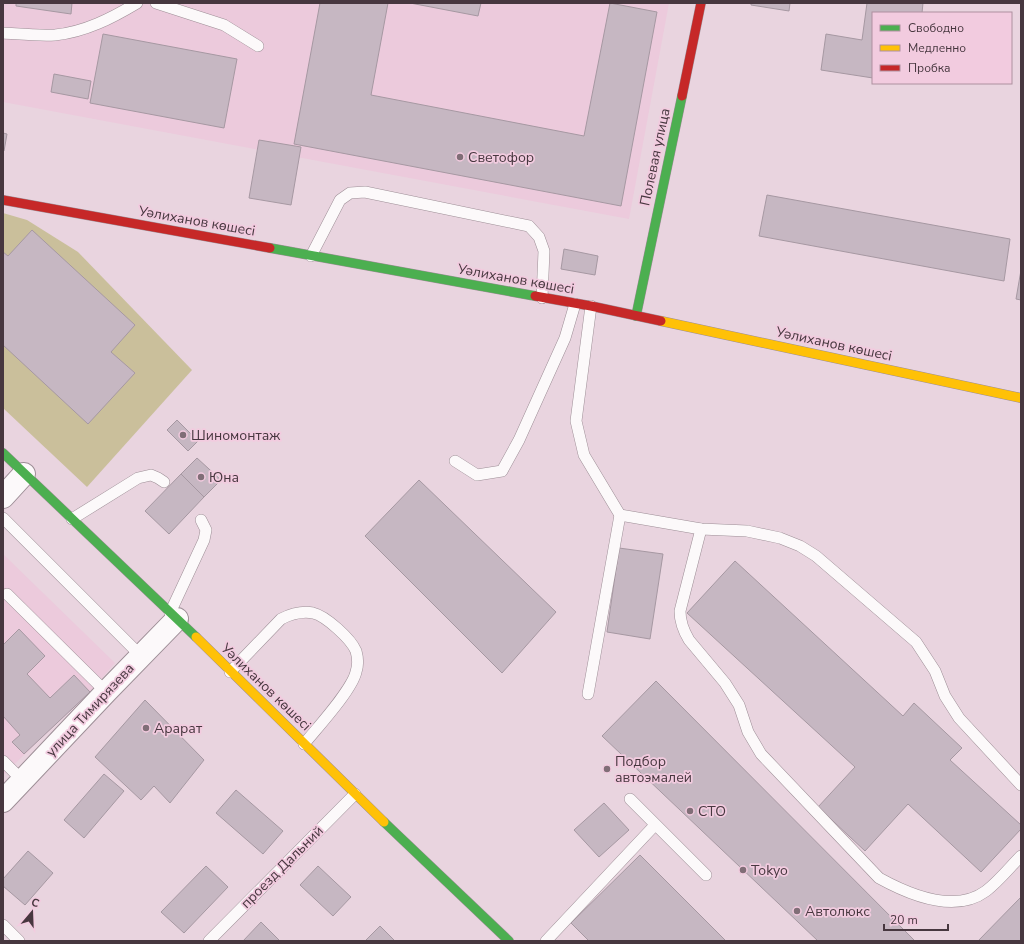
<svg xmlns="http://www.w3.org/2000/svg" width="1024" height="944" viewBox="0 0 1024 944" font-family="'Nunito Sans',sans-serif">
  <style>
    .built { fill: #eccadc }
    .green { fill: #cabf9b }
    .building { fill: #c6b7c2; stroke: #a698a2 }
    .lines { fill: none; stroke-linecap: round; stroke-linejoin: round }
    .lane-casing { stroke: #9d8e96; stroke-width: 12 }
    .street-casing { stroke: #9d8e96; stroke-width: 24 }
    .fast-casing { stroke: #9d8e96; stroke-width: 10 }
    .slow-casing { stroke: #9d8e96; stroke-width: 10 }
    .jam-casing { stroke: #9d8e96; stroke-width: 10 }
    .lane { stroke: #fcf9fa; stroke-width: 11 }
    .street { stroke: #fcf9fa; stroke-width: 22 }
    .fast { stroke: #4caf50; stroke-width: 9 }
    .slow { stroke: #ffc107; stroke-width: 9 }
    .jam { stroke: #c62828; stroke-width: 9 }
    .poi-dot { fill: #806e77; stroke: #f2cbdf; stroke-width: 1.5 }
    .labels { text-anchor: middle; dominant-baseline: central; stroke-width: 3.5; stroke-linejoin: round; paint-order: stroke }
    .poi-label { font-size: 14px; fill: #47373f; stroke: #f2cbdf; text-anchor: start }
    .street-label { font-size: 14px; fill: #47373f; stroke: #f2cbdf }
  </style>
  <rect width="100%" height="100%" fill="#e9d4df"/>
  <g class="built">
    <polygon points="3,3 669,3 629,219 3,102"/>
    <polygon points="3,554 115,663 90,692 3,775"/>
  </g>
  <polygon class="green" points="3,213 27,220 78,252 192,370 87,487 3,408"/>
  <g class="building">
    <polygon points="16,3 72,3 71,14 16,6"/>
    <polygon points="320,3 388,3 371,95 584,136 610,3 657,12 621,206 294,144"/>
    <polygon points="410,3 481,3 478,16"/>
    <polygon points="751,3 790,3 789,11 751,5"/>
    <polygon points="867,3 923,3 922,13 873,13 873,78 821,70 826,34 862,40"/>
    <polygon points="103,34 237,59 224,128 90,103"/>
    <polygon points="54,74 91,81 88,99 51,92"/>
    <polygon points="3,133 7,134 4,151 3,151"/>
    <polygon points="259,140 301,147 291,205 249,198"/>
    <polygon points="767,195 1010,239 1004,281 759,236"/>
    <polygon points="32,230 135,325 111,352 135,373 88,424 3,345 3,252 8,256"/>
    <polygon points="564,249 598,256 595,275 561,269"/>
    <polygon points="1021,270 1021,300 1016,299"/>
    <polygon points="177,420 198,441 188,451 167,430"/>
    <polygon points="197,458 221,480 204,497 181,474"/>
    <polygon points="181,474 204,497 169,534 145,511"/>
    <polygon points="419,480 556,612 502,673 365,536"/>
    <polygon points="619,548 663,554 650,639 607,632"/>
    <polygon points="735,561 903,716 914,703 962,748 950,760 1021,825 1021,829 981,872 908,804 865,851 818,807 855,767 687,613"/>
    <polygon points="19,629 45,656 27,674 50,698 74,675 90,692 24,754 12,742 20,735 3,716 3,645"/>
    <polygon points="656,681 915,941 818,941 602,736"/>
    <polygon points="145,700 204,760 170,803 154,786 141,800 95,757"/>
    <polygon points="104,774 124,791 84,838 64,820"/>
    <polygon points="236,790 283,831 263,854 216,813"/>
    <polygon points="604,803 629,830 599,857 574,830"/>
    <polygon points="28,851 53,873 25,905 3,886 3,879"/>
    <polygon points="640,855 726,941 589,941 571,923"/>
    <polygon points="206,866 228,887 184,933 161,912"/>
    <polygon points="318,866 351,897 333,916 300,885"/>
    <polygon points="1021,897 1021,941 978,941"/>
    <polygon points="261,922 280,941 243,941"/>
    <polygon points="380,926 395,941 365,941"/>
  </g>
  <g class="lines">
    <defs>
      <g id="lane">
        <polyline points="156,3 224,25 258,46"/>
        <path d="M3,33C20,34 38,36 55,35C85,32 112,18 137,3"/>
        <polyline points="311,256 340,200 350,193 365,192 529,226 539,237 544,251 542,298"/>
        <polyline points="591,306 576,421 584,455 620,515 701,529 747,531 780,538 800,546 816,556 916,642 935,671 945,696 959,718 1021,785"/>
        <polyline points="455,461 477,475 502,471 519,440 565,338 575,304"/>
        <polyline points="3,518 141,656"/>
        <polyline points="72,519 138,478 151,475 158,478 164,482"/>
        <path d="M701,529L680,611C680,622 683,630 689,640L725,683L739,705L748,732L761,754L879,878C908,894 955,914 986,891C999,881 1010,867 1021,856"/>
        <polyline points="7,594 106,692"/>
        <polyline points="170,613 204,540 206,530 201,520"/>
        <path d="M230,672L281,619C291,614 302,611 313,613C326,616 351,639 356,651C358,658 358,666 356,672C352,690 317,728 304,744"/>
        <polyline points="588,694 620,515"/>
        <polyline points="3,761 23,781"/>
        <polyline points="630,799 706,875"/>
        <polyline points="3,925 19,941"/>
        <polyline points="209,941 355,794"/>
        <polyline points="546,941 655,825"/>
      </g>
      <g id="street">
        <polyline points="3,497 24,474"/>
        <polyline points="3,801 106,692 177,619"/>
      </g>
      <g id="fast">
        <polyline points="270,248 535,296"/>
        <polyline points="636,316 682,96"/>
        <polyline points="3,453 196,637"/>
        <polyline points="384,822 509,941"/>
      </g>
      <g id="slow">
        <polyline points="661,321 1021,398"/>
        <polyline points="196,637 384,822"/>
      </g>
      <g id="jam">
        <polyline points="682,96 701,3"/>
        <polyline points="3,200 270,248"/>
        <polyline points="535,296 591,306 661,321"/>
      </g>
    </defs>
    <use href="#lane" class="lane-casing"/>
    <use href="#street" class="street-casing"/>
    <use href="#fast" class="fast-casing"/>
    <use href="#slow" class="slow-casing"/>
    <use href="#jam" class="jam-casing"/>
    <use href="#lane" class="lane"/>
    <use href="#street" class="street"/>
    <use href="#fast" class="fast"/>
    <use href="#slow" class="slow"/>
    <use href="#jam" class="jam"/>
  </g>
  <g class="poi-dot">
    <circle cx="460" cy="157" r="4"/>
    <circle cx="183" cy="435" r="4"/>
    <circle cx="201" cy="477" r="4"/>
    <circle cx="146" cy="728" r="4"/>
    <circle cx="607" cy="769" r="4"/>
    <circle cx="690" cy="811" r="4"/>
    <circle cx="743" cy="870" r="4"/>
    <circle cx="797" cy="911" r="4"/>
  </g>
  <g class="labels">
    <g class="poi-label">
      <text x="468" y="157">Светофор</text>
      <text x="191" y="435">Шиномонтаж</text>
      <text x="209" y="477">Юна</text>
      <text x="154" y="728">Арарат</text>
      <text x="615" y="761">Подбор<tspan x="615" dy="16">автоэмалей</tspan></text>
      <text x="698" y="811">СТО</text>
      <text x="751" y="870">Tokyo</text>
      <text x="805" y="911">Автолюкс</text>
    </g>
    <g class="street-label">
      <text transform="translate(655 157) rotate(-78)">Полевая улица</text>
      <text transform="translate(197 221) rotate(10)">Уәлиханов көшесі</text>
      <text transform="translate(516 279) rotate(10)">Уәлиханов көшесі</text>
      <text transform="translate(834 344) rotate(12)">Уәлиханов көшесі</text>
      <text transform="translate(266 687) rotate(44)">Уәлиханов көшесі</text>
      <text transform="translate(90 710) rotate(-47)">улица Тимирязева</text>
      <text transform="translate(282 867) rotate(-45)">проезд Дальний</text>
    </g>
  </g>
  <rect width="1024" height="944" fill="none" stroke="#47373f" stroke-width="8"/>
  <rect x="872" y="12" width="140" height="72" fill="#f2cbdf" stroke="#ae909f"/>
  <rect x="880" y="25" width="20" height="6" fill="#4caf50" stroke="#ae909f"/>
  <text x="908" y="32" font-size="12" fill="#47373f">Свободно</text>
  <rect x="880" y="45" width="20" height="6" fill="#ffc107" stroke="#ae909f"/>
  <text x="908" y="52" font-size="12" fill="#47373f">Медленно</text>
  <rect x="880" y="65" width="20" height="6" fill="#c62828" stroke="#ae909f"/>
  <text x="908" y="72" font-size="12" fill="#47373f">Пробка</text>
  <g transform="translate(32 912) rotate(19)" stroke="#f2cbdf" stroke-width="3" paint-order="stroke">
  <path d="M0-3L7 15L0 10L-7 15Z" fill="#47373f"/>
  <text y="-6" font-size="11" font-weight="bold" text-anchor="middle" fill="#47373f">С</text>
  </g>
  <path d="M884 924v6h64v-6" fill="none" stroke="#47373f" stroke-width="2"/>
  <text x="890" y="924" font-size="12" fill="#47373f" stroke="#f2cbdf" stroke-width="3" paint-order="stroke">20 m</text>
</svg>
